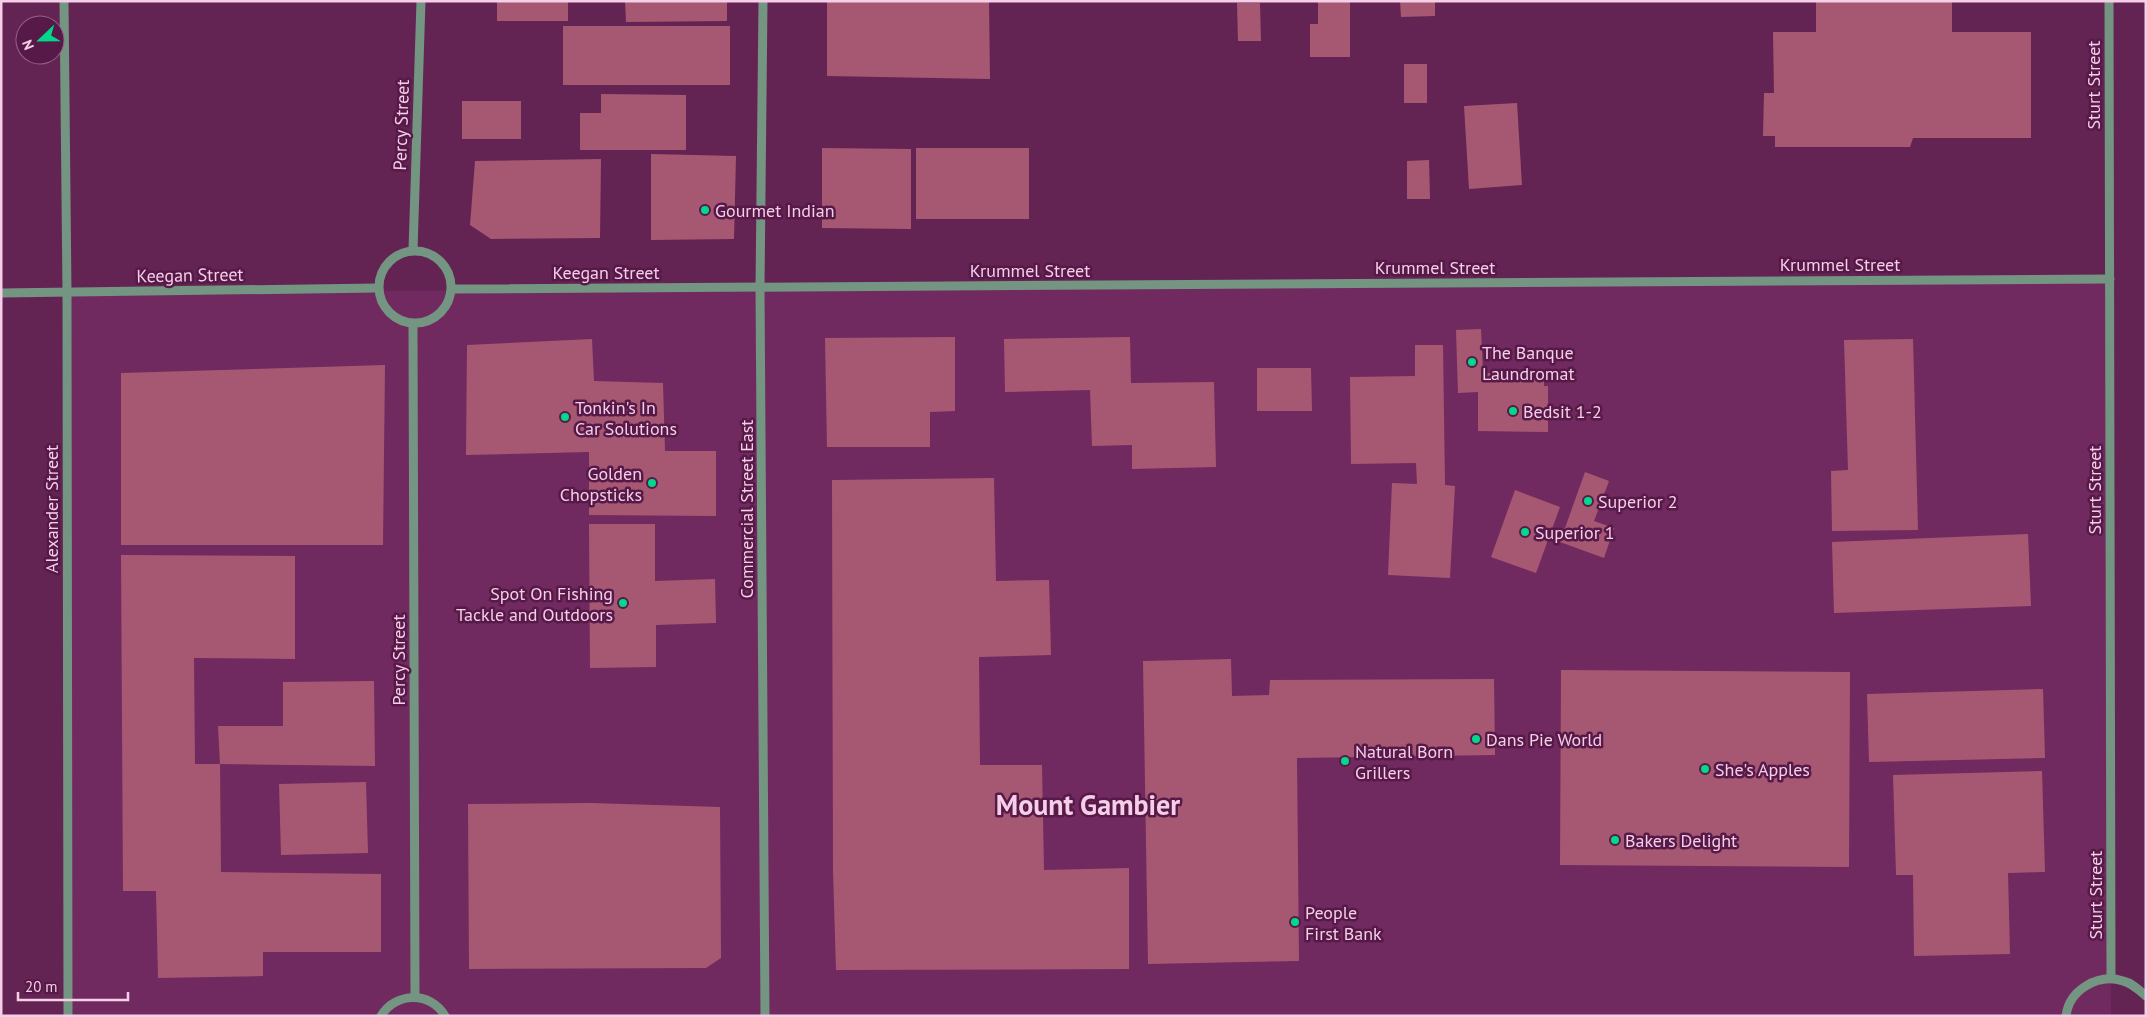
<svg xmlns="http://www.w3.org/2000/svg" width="2147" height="1017" viewBox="0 0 2147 1017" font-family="'PT Sans',sans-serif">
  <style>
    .built { fill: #712a5f }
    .building { fill: #a65873 }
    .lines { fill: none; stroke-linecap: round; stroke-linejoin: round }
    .minor { stroke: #739581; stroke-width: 9 }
    .poi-dot { fill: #00d98c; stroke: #571948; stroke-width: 2 }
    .labels { text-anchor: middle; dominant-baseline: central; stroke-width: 5; stroke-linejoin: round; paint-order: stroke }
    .street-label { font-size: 18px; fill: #f5cee8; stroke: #571948 }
    .poi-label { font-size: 18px; fill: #f5cee8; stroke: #571948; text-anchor: start }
    .town-label { font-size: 28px; font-weight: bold; fill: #f5cee8; stroke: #571948 }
  </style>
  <rect width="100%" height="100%" fill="#632453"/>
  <polygon class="built" points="2110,279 2111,1016 68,1016 67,293"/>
  <g class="building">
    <rect x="497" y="1" width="71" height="20"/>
    <polygon points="625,1 727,1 727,21 626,22"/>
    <polygon points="827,1 989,1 990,79 827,76"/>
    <polygon points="1318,1 1350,1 1350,57 1310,57 1310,24 1318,24"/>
    <polygon points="1400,1 1435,1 1435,16 1401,17"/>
    <polygon points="1816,1 1952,1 1952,32 2031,32 2031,138 1913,138 1910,147 1775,147 1775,136 1763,136 1764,93 1774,93 1773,32 1816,32"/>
    <polygon points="1237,3 1260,3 1261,41 1238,41"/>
    <rect x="563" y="26" width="167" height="59"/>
    <rect x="1404" y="64" width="23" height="39"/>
    <polygon points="601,94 686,95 686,150 580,150 580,113 601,113"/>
    <rect x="462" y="101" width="59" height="38"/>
    <polygon points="1517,103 1522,185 1469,189 1464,106"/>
    <polygon points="822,148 911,149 911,229 822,228"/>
    <rect x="916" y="148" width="113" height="71"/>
    <polygon points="651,154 736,156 734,239 651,240"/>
    <polygon points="601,159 600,238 491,239 470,225 475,161"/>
    <polygon points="1429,160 1430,199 1407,199 1407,161"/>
    <polygon points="1481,329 1483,373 1544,373 1544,386 1548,386 1548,432 1478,431 1478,392 1458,393 1456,330"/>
    <polygon points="955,337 955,411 930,412 930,447 827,447 825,338"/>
    <polygon points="1130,337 1131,383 1214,382 1216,467 1132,469 1132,445 1092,446 1090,390 1005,392 1004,339"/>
    <polygon points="592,339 594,381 663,383 665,451 716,451 716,516 589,515 589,452 466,455 467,345"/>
    <polygon points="1913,339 1918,530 1832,531 1831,471 1848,470 1844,340"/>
    <polygon points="1415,345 1443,345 1445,485 1455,486 1450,578 1388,575 1392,483 1417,484 1416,463 1351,464 1350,377 1415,376"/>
    <polygon points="385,365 383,545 121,545 121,373"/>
    <polygon points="1257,368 1311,368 1312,411 1257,411"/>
    <polygon points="1585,472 1609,481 1594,521 1614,528 1604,558 1560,542"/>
    <polygon points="994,478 996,581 1049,580 1051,655 979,657 980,765 1042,765 1044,870 1129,868 1129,969 836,970 833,871 832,480"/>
    <polygon points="1515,490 1560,507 1536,573 1491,557"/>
    <polygon points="589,524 655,524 655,581 715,579 716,623 656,625 656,667 590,668"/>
    <polygon points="2028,534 2031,606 1834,613 1832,542"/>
    <polygon points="121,555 295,556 295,659 194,658 195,764 220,764 221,872 381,874 381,952 263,952 263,976 158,978 156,891 123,891"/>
    <polygon points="1231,659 1232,696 1269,695 1270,680 1494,679 1495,755 1297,758 1299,961 1148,964 1143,661"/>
    <polygon points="1561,670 1850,672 1849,867 1560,865"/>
    <polygon points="374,681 375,766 220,764 218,726 283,726 283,682"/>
    <polygon points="2043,689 2045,758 1869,762 1867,694"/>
    <polygon points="2042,771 2045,872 2008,873 2010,954 1914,956 1913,875 1896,875 1893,775"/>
    <polygon points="366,782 368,853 281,855 279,784"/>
    <polygon points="591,803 720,807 721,958 706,968 469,969 468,804"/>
  </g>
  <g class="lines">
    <g class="minor">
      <polyline points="64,1 67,293 68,1016"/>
      <polyline points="763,1 760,288 765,1016"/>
      <polyline points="2109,1 2111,978"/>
      <polyline points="413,250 421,1"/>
      <circle cx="415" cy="287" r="36"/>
      <polyline points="452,289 2110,279"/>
      <polyline points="1,293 378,288"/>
      <polyline points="413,324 415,997"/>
      <path d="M381,1016C395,992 431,991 445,1016"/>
      <path d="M2066,1016C2069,990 2098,973 2123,981C2132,983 2139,990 2146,996"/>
    </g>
  </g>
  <g class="poi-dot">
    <circle cx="705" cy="210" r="5"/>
    <circle cx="1472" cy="362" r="5"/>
    <circle cx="1513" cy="411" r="5"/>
    <circle cx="565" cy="417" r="5"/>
    <circle cx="652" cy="483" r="5"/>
    <circle cx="1588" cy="501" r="5"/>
    <circle cx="1525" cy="532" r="5"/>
    <circle cx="623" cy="603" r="5"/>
    <circle cx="1476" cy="739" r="5"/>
    <circle cx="1345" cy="761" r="5"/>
    <circle cx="1705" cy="769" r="5"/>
    <circle cx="1615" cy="840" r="5"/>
    <circle cx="1295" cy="922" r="5"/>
  </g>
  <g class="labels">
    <g class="street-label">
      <text transform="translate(2093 85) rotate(-90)">Sturt Street</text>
      <text transform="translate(401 125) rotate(-88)">Percy Street</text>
      <text x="1840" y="264">Krummel Street</text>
      <text x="1435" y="267">Krummel Street</text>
      <text x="1030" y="270">Krummel Street</text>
      <text x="606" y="272">Keegan Street</text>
      <text transform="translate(190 275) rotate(-1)">Keegan Street</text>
      <text transform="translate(2094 490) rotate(-90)">Sturt Street</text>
      <text transform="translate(51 509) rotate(-90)">Alexander Street</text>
      <text transform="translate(746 509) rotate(-90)">Commercial Street East</text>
      <text transform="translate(398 660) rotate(-90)">Percy Street</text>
      <text transform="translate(2095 895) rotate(-90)">Sturt Street</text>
    </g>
    <g class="poi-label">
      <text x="715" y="210">Gourmet Indian</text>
      <text x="1482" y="352">The Banque<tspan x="1482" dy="21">Laundromat</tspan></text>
      <text x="575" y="407">Tonkin's In<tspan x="575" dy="21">Car Solutions</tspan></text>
      <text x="1523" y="411">Bedsit 1-2</text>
      <text x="642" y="473" text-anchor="end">Golden<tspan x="642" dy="21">Chopsticks</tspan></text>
      <text x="1598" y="501">Superior 2</text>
      <text x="1535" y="532">Superior 1</text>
      <text x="613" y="593" text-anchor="end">Spot On Fishing<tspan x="613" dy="21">Tackle and Outdoors</tspan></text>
      <text x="1486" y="739">Dans Pie World</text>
      <text x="1355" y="751">Natural Born<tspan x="1355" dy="21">Grillers</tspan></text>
      <text x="1715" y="769">She's Apples</text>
      <text x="1625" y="840">Bakers Delight</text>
      <text x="1305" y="912">People<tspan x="1305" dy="21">First Bank</tspan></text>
    </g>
    <g class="town-label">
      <text x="1088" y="804">Mount Gambier</text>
    </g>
  </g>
  <rect width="2147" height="1017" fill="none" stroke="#f5cee8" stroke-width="5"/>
  <g transform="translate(40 40) rotate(248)"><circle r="24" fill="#571948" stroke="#966188"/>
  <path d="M0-4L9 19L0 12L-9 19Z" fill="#00d98c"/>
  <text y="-8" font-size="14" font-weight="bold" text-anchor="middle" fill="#f5cee8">N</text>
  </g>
  <path d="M18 992v8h110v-8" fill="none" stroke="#f5cee8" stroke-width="2.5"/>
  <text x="25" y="992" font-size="15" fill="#f5cee8" stroke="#571948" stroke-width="4" paint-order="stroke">20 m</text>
</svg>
